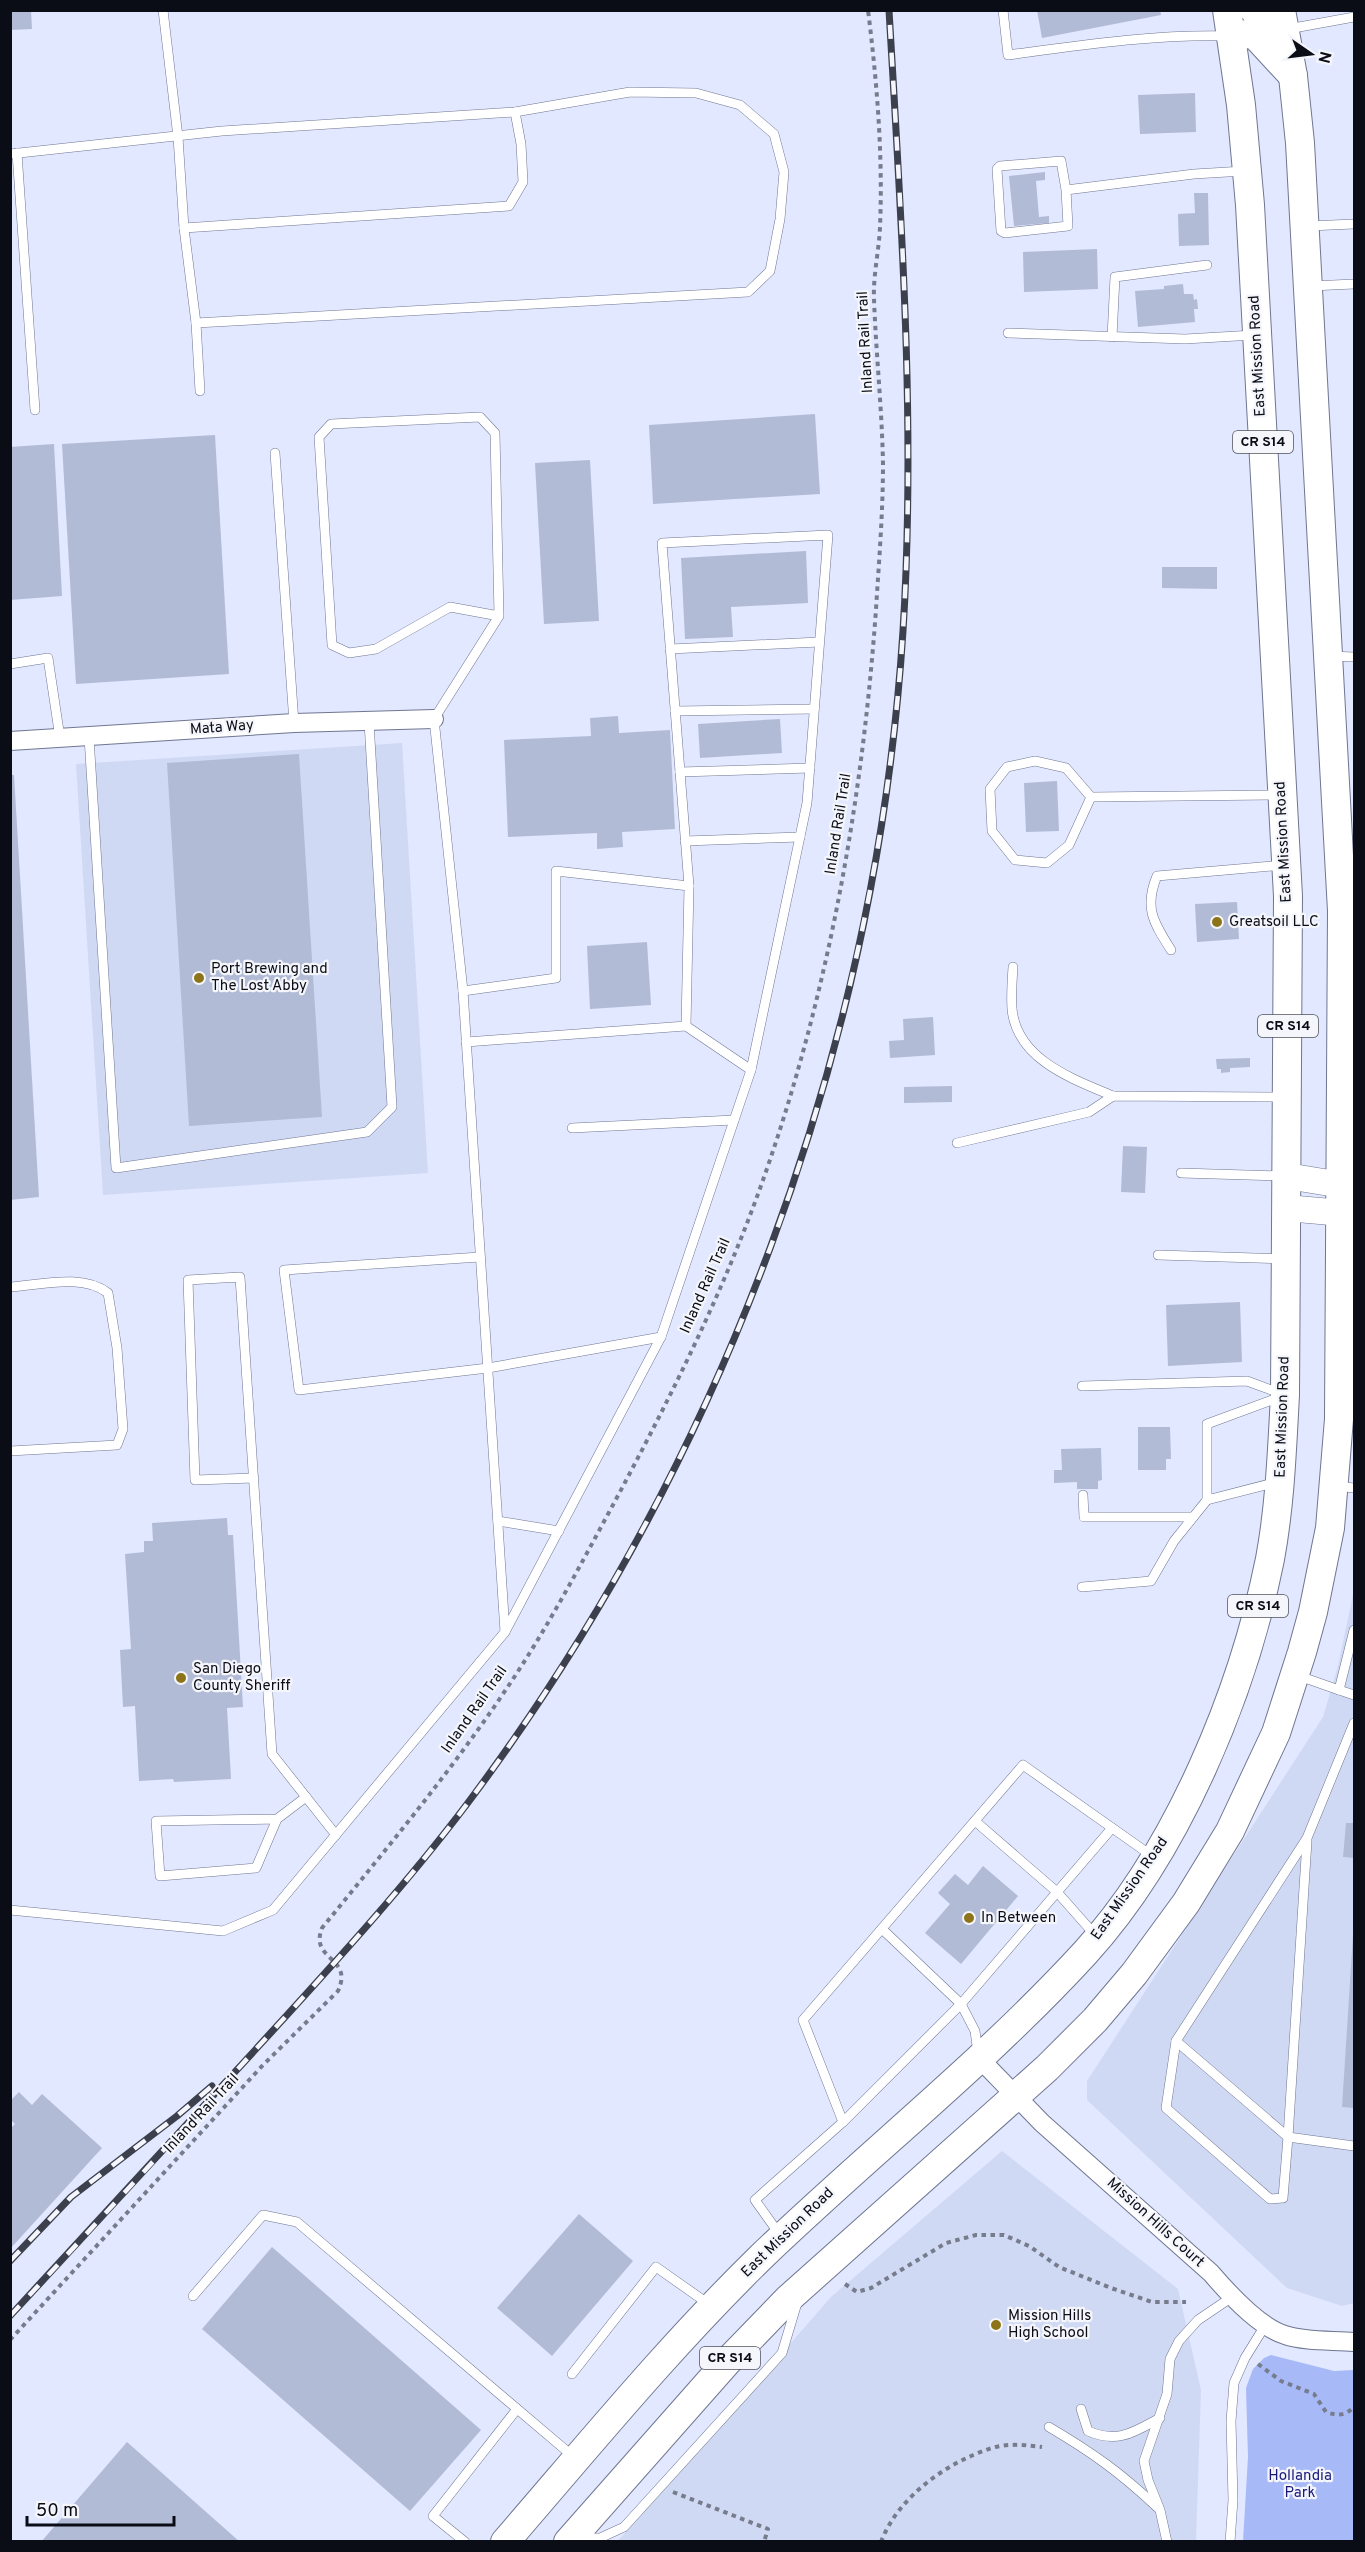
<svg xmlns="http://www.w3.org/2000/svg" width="1365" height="2552" viewBox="0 0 1365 2552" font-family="Overpass,sans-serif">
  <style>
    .built { fill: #d0d9f4 }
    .green { fill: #a7b9f7 }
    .building { fill: #b2bbd6 }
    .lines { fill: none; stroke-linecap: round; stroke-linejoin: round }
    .service-casing { stroke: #6f7690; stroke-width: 10 }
    .minor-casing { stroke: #6f7690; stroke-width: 20 }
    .secondary-casing { stroke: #6f7690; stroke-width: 27 }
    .primary-casing { stroke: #6f7690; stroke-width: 30 }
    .path { stroke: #777c8c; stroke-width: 4; stroke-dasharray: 4.5 4.5; stroke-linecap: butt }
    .service { stroke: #fff; stroke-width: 9 }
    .minor { stroke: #fff; stroke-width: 18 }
    .secondary { stroke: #fff; stroke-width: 26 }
    .primary { stroke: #fff; stroke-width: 28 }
    .rail-casing { stroke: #3c404d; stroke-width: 7 }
    .rail { stroke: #f4f6fb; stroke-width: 4.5; stroke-dasharray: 14; stroke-linecap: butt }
    .poi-dot { fill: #8e7419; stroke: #f4f6fb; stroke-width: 2 }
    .labels { text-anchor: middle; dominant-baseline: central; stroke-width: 4.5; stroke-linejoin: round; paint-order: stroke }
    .shield { fill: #f4f6fb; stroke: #50535b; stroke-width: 1.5 }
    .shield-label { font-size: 14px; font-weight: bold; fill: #0a0d16 }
    .street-label { font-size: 15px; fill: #0a0d16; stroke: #f4f6fb }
    .poi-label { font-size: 15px; fill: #0a0d16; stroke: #f4f6fb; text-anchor: start }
    .park-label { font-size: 15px; fill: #19197c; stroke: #f4f6fb }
  </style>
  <rect width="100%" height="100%" fill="#e1e8ff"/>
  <g class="built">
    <polygon points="402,743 428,1173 103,1195 76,764"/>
    <polygon points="1354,1590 1354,2303 1342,2306 1287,2288 1087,2100 1087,2081 1323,1717 1338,1666"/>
    <polygon points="1002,2151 1178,2289 1201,2390 1196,2541 617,2542 831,2297"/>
  </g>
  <polygon class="green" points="1271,2355 1334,2371 1354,2370 1354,2541 1243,2541 1248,2457 1246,2388 1253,2369 1264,2358"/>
  <g class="building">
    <polygon points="10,10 31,10 32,29 10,30"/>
    <polygon points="1037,10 1160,10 1161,15 1042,38"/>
    <polygon points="1195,93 1196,132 1140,134 1138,95"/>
    <polygon points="1045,172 1045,180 1036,181 1039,217 1049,216 1049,223 1014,226 1009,176"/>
    <polygon points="1194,193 1208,193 1209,245 1179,246 1178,214 1195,213"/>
    <polygon points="1097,249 1098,289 1024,292 1023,252"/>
    <polygon points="1183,284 1184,294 1193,294 1194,300 1197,299 1198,309 1194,309 1195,322 1138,327 1135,291 1164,289 1164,286"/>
    <polygon points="815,414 820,494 653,504 649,425"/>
    <polygon points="215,435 229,674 76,684 62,444"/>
    <polygon points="54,444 62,596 10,600 10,447"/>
    <polygon points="590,460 599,621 544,624 535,463"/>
    <polygon points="806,551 808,603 731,607 733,637 685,639 681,558"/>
    <polygon points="1162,567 1217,567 1217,589 1162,588"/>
    <polygon points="618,716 619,733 670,730 675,829 622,832 623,847 597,849 597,833 508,837 504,740 591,736 590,718"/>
    <polygon points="780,719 782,753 700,758 698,724"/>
    <polygon points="299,754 322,1117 189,1126 167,763"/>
    <polygon points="10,775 14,775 39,1197 10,1200"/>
    <polygon points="1057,781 1059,831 1026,832 1024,783"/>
    <polygon points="1237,902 1239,939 1197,942 1195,904"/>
    <polygon points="647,942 651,1005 590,1009 587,946"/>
    <polygon points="933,1017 935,1055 890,1058 889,1041 904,1040 903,1019"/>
    <polygon points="1250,1058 1250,1067 1230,1068 1230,1072 1221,1073 1221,1069 1217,1069 1216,1059"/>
    <polygon points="952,1086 952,1102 904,1103 904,1087"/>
    <polygon points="1123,1146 1147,1147 1145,1193 1121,1192"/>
    <polygon points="1240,1302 1242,1362 1168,1366 1166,1305"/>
    <polygon points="1138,1427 1170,1427 1171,1459 1166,1459 1166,1470 1138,1470"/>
    <polygon points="1101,1448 1102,1480 1098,1481 1098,1489 1077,1489 1077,1482 1054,1483 1054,1470 1062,1470 1061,1449"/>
    <polygon points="227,1518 228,1535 233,1535 243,1707 227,1708 231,1779 174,1782 173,1779 139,1781 135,1706 123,1707 120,1650 131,1649 125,1554 144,1552 144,1541 153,1541 152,1523"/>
    <polygon points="1346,1823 1354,1823 1354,1858 1343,1857"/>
    <polygon points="983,1866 1018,1896 961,1964 925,1933 950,1904 938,1893 955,1874 968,1885"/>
    <polygon points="1353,1935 1354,1935 1354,2108 1342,2107"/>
    <polygon points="19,2092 32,2105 42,2094 102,2148 10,2249 10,2129 15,2124 10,2119 10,2101"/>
    <polygon points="579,2214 633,2261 552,2356 497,2308"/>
    <polygon points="272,2247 481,2430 410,2511 202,2329"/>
    <polygon points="127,2442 240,2542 41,2542"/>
  </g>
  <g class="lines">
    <defs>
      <g id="service">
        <polyline points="163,10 178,137 184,228 196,323 200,391"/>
        <path d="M1003,10L1008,55C1082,45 1155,34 1229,36"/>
        <polyline points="1288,29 1354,17"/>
        <polyline points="17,153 35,410"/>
        <polyline points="10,154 222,131 515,112 630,92 696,93 740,105 774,134 784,172 780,219 770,271 748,292 196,323"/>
        <polyline points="1066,190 1068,226 1005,233 1001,231 997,169 1000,166 1061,161 1066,190 1194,174 1244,171"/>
        <polyline points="1309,226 1354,224"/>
        <polyline points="184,228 509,206 523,182 521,144 515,112"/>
        <polyline points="1311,286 1354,284"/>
        <polyline points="1008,333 1185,339 1254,335"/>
        <polyline points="1112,337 1115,277 1207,265"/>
        <polyline points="275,453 294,723"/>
        <polyline points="499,616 450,607 376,649 349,653 332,645 319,437 331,424 480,417 495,433 499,616 434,719 463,991 556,978 556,871 689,886 686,1026 751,1070"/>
        <polyline points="670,649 819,642"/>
        <polyline points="1330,656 1354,657"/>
        <polyline points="10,664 48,658 60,738"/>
        <polyline points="675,711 814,709"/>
        <polyline points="89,737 116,1168 367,1132 392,1107 369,722"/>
        <polyline points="680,772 810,768"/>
        <polyline points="1091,797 1069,845 1047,863 1015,860 992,831 990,789 1007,767 1035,761 1066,768 1091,797 1279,795"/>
        <polyline points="685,841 800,837"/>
        <path d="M1171,950C1153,922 1144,907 1157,876L1284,865"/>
        <path d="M1013,967C1012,981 1011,995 1012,1009C1017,1060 1073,1079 1113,1096"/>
        <polyline points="466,1042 686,1026"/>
        <polyline points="572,1128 734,1120"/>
        <polyline points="957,1143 1089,1112 1113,1096 1285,1097"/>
        <polyline points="1181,1173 1284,1176"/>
        <polyline points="1158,1255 1284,1259"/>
        <polyline points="480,1257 284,1270 299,1390 488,1368 661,1337"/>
        <path d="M10,1287C40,1285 83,1273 108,1293L117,1348L123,1429L117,1445L10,1451"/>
        <polyline points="1082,1386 1247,1381 1282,1394"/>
        <polyline points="254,1478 195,1480 188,1280 240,1277 272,1754 336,1835"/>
        <polyline points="1277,1482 1207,1500 1207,1424 1280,1397"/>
        <polyline points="1337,1486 1354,1488"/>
        <polyline points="1083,1495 1084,1517 1193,1517"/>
        <polyline points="498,1521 559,1531"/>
        <polyline points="1082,1587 1151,1581 1174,1541 1207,1500"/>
        <polyline points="505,1632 661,1337 751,1070 807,803 828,535 662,543 689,886"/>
        <polyline points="1299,1676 1339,1690 1354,1630"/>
        <polyline points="1339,1690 1354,1695"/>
        <polyline points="1354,1723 1307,1838 1176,2041 1166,2108 1270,2199 1283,2198 1288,2137 1354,2146"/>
        <polyline points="277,1819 256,1868 160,1876 156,1821 277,1819 306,1797"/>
        <polyline points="975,1821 1057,1892 1095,1935"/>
        <polyline points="10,1910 223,1931 273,1910 505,1632 463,991"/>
        <polyline points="882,1929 961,2004 1112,1828"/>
        <polyline points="1176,2041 1288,2137 1307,1841"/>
        <polyline points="843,2122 961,2004 975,2031 978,2053"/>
        <polyline points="780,2235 755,2200 843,2122 803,2020 1023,1765 1152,1856"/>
        <polyline points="193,2296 263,2215 297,2222 575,2458"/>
        <polyline points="572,2374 656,2267 710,2305"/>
        <path d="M1081,2409L1088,2431C1118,2444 1134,2432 1160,2418"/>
        <path d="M1049,2427C1093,2453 1121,2473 1158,2508"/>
        <polyline points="579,2538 600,2538 624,2527 782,2353 797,2303"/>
        <polyline points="465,2542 433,2516 517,2409"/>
        <polyline points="1167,2542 1160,2510 1148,2480 1144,2461 1167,2394 1170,2359 1179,2341 1198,2320 1232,2297"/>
        <polyline points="1230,2542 1233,2500 1231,2421 1234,2383 1245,2358 1266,2324"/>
      </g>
      <g id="minor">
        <polyline points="10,741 294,723 434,719"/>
        <path d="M979,2058L1042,2123L1211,2273C1229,2294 1259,2327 1285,2335C1306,2342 1333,2340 1354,2342"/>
      </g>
      <g id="secondary">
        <polyline points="1287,1176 1354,1187"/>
        <polyline points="1286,1208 1354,1214"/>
      </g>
      <g id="primary">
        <polyline points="1254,10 1285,29"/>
        <polyline points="1231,36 1248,34 1256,36 1293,76"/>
        <path d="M505,2542C588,2446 669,2347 760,2258C867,2155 985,2062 1085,1953C1178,1851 1243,1693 1270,1559C1280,1505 1282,1450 1285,1395L1288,896L1250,205L1241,105L1227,10"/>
        <polyline points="568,2542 727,2362 788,2299 1047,2068 1095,2020 1134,1974 1186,1903 1230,1831 1276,1733 1302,1652 1313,1612 1330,1528 1339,1419 1342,911 1300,143 1293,76 1281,10"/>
      </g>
    </defs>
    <use href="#service" class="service-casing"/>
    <use href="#minor" class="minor-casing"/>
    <use href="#secondary" class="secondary-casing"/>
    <use href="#primary" class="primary-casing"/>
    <g class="path">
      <polyline points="845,2284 857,2292 871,2288 946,2243 976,2235 1004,2235 1029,2246 1059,2267 1111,2288 1152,2302 1186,2302"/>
      <path d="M10,2340L263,2065L338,1991C354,1956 309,1961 322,1928C387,1848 454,1768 511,1682C549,1625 581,1564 614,1503C667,1404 719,1301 758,1194C826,1006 862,808 876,609C879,561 883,512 883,464C882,409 876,354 874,299C873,275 879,251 880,227C883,155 877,82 868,10"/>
      <path d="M1258,2364L1281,2381L1314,2394L1326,2412C1338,2416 1345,2416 1354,2407"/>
      <polyline points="673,2492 768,2529 764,2542"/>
      <path d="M881,2542C898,2497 947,2462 992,2448C1008,2443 1026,2445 1042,2447"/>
    </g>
    <use href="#service" class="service"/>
    <use href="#minor" class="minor"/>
    <use href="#secondary" class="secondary"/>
    <use href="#primary" class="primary"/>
    <defs>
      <g id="rail">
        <polyline points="10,2261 71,2197 177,2116 212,2086"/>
        <path d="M10,2316C93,2227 175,2138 256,2049C329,1969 402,1890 467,1804C720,1467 876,1052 903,631C916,425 901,217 889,10"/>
      </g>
    </defs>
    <use href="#rail" class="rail-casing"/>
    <use href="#rail" class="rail"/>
  </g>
  <g class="poi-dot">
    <circle cx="1217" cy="922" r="6"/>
    <circle cx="199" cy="978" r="6"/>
    <circle cx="181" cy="1678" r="6"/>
    <circle cx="969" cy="1918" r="6"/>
    <circle cx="996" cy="2325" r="6"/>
  </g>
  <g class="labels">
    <g class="shield">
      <rect x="1233" y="431" width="60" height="22" rx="4.5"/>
      <rect x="1258" y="1015" width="60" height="22" rx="4.5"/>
      <rect x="1228" y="1595" width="60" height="22" rx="4.5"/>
      <rect x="700" y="2347" width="60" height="22" rx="4.5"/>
    </g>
    <g class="shield-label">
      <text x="1263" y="442">CR S14</text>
      <text x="1288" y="1026">CR S14</text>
      <text x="1258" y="1606">CR S14</text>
      <text x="730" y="2358">CR S14</text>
    </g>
    <g class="street-label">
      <text transform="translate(866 342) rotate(-93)">Inland Rail Trail</text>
      <text transform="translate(1258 356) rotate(-93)">East Mission Road</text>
      <text transform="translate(222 728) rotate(-4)">Mata Way</text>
      <text transform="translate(839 824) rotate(-81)">Inland Rail Trail</text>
      <text transform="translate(1284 842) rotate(-93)">East Mission Road</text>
      <text transform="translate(706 1286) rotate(-66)">Inland Rail Trail</text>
      <text transform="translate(1283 1417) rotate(-88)">East Mission Road</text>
      <text transform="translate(475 1710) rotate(-55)">Inland Rail Trail</text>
      <text transform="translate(1130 1889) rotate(-55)">East Mission Road</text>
      <text transform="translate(202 2114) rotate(-47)">Inland Rail Trail</text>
      <text transform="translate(1155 2223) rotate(42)">Mission Hills Court</text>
      <text transform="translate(788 2233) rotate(-44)">East Mission Road</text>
    </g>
    <g class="poi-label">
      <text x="1229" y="922">Greatsoil LLC</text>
      <text x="211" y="969">Port Brewing and<tspan x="211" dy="17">The Lost Abby</tspan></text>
      <text x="193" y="1669">San Diego<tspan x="193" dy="17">County Sheriff</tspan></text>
      <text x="981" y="1918">In Between</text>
      <text x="1008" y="2316">Mission Hills<tspan x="1008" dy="17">High School</tspan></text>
    </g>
    <g class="park-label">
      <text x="1300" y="2476">Hollandia<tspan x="1300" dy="17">Park</tspan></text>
    </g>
  </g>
  <rect width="1365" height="2552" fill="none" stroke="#0a0d16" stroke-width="24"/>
  <g transform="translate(1311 54) rotate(104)" stroke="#f4f6fb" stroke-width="4.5" paint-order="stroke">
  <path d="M0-4.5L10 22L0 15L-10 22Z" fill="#0a0d16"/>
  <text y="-9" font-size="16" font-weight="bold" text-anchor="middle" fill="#0a0d16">N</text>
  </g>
  <path d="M27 2516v9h147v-9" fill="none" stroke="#0a0d16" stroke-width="3"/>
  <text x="36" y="2516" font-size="18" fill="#0a0d16" stroke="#f4f6fb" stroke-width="4.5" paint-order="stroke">50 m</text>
</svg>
